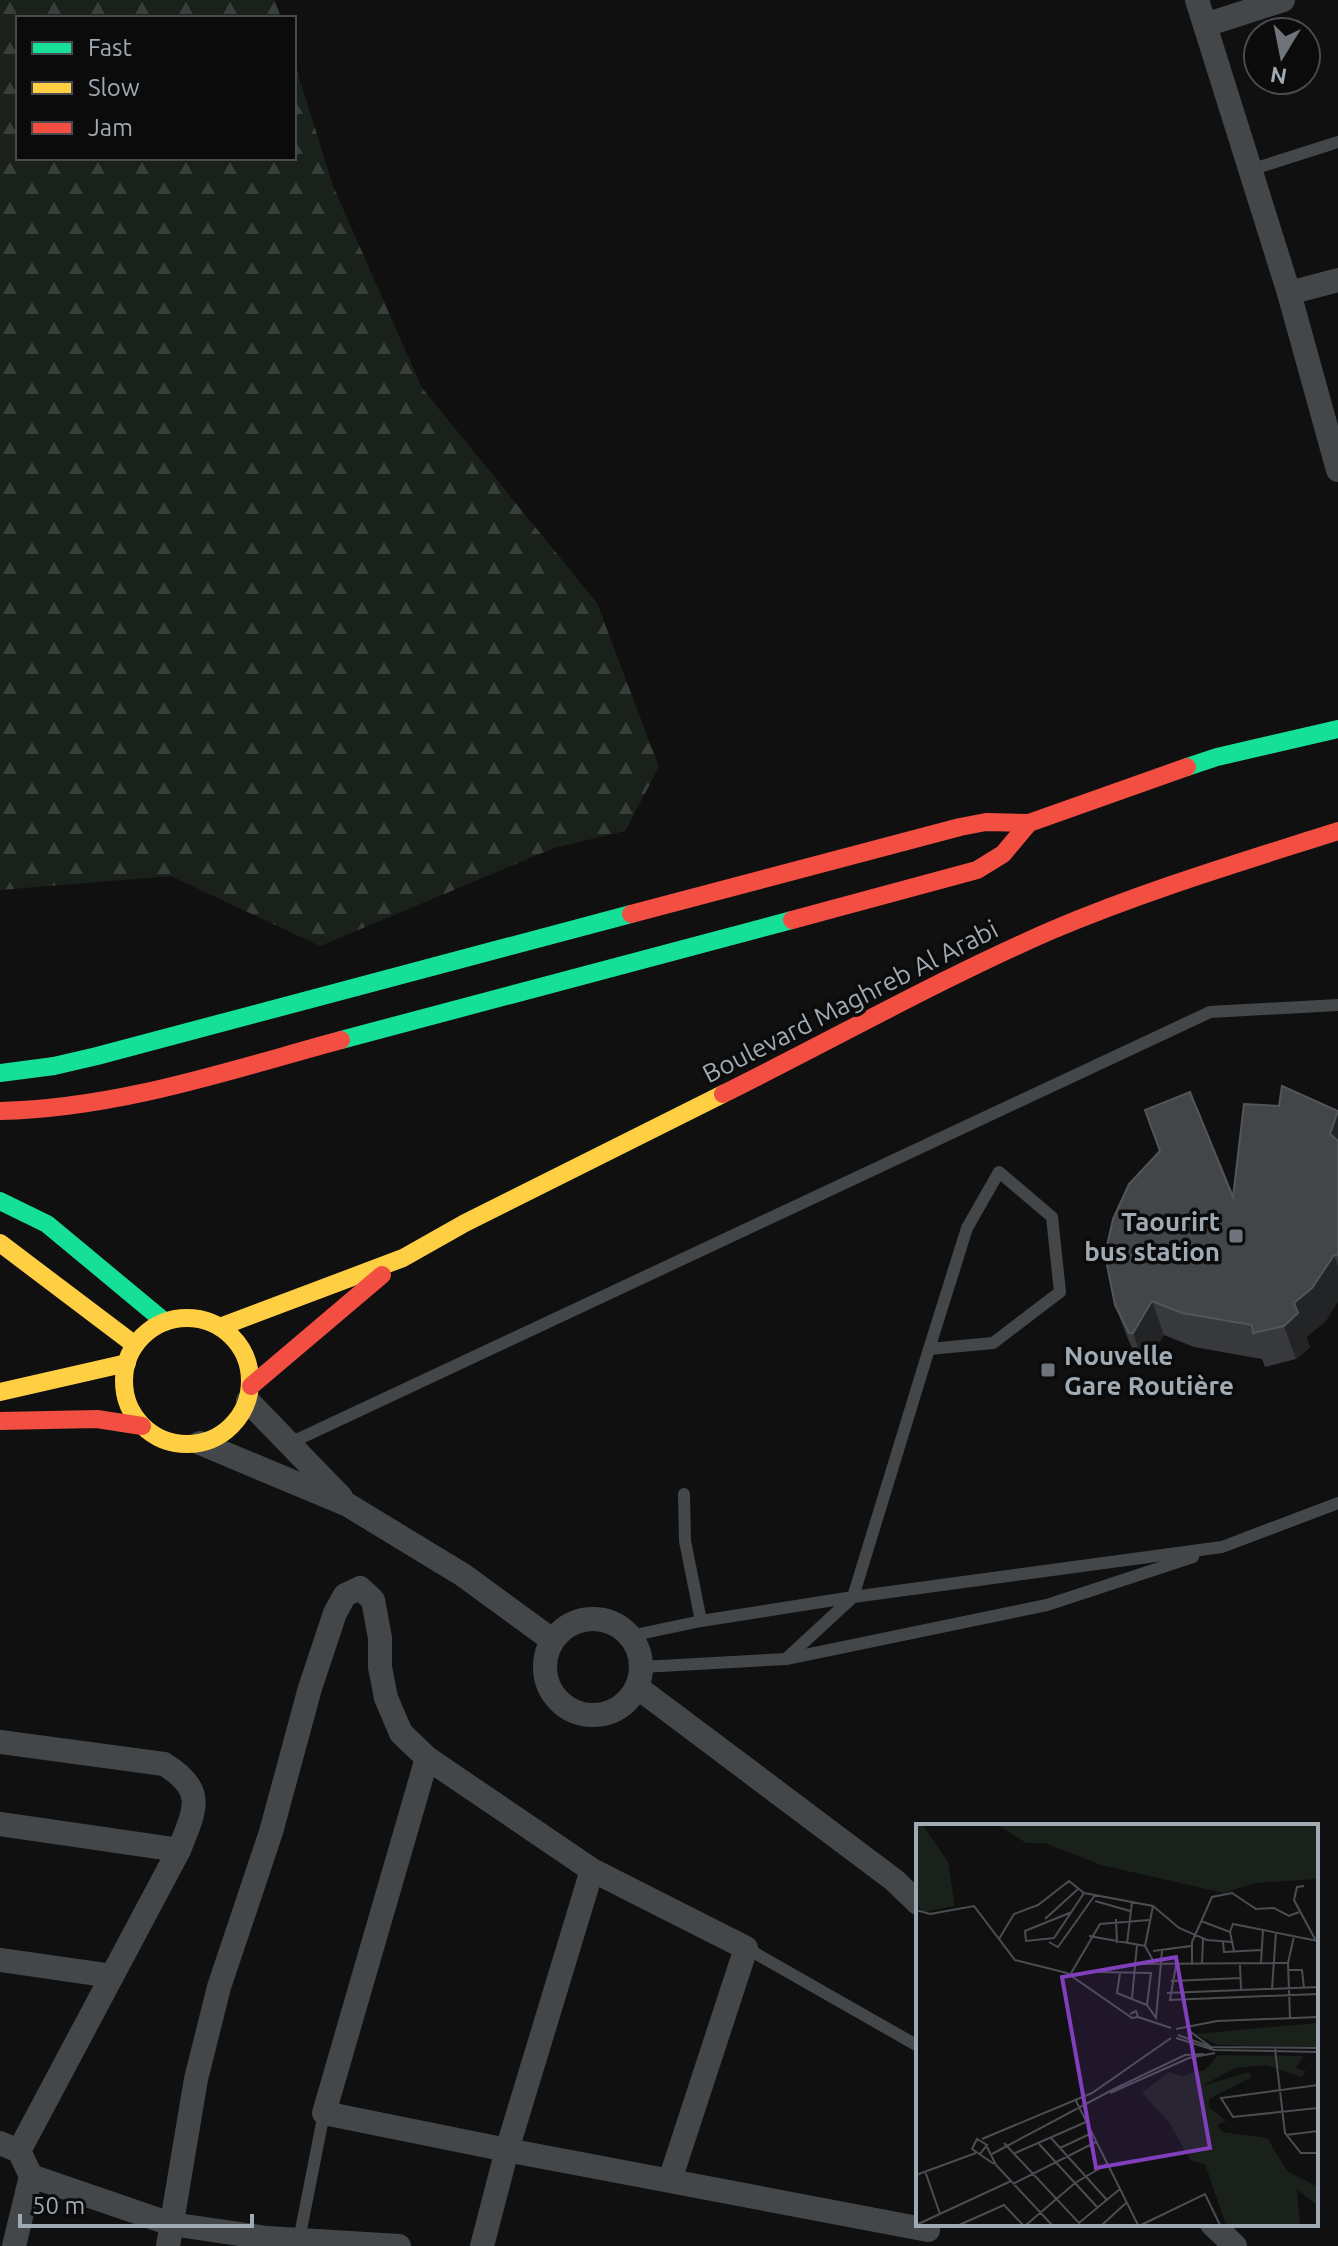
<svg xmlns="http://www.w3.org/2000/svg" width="1338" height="2246" viewBox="0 0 1338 2246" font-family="Ubuntu,sans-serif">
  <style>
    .forest { fill: url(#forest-firs) }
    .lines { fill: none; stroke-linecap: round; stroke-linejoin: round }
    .lane { stroke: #444749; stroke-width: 12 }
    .street { stroke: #444749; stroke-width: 24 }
    .fast { stroke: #16e098; stroke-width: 18 }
    .slow { stroke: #ffcf43; stroke-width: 18 }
    .jam { stroke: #f24e42; stroke-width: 18 }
    .wall { fill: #38393c }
    .shaded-wall { fill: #232425 }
    .building { fill: #434649; stroke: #525559; stroke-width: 2 }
    .poi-dot { fill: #6e747a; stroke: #0b0b0c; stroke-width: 3 }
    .labels { text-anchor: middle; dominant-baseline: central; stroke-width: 7; stroke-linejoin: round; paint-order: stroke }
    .street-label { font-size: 26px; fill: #a0aab3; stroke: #0b0b0c }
    .poi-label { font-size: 26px; font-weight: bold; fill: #a0aab3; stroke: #0b0b0c; text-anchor: end }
    .inset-road { fill: none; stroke: #4a4e52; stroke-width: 2 }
    .view { fill: #813fbd; fill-opacity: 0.15; stroke: #813fbd; stroke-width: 4 }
    .inset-edge { fill: none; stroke: #a0aab3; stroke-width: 4 }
  </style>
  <defs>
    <pattern id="forest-firs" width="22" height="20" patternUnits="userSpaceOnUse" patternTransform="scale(2)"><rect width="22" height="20" fill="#1a211b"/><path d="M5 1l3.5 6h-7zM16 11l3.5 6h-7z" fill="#383f3a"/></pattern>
  </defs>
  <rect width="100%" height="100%" fill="#101011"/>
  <polygon class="forest" points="0,0 275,0 281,18 18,18 18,158 294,158 294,61 333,186 422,388 597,603 659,767 625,831 554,848 320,946 171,876 0,890"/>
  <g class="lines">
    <g class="lane">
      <polyline points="1250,170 1338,142"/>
      <polygon points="999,1172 1052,1217 1060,1292 993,1343 929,1349 967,1228"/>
      <polyline points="290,1443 1210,1012 1338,1005"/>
      <polyline points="684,1494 685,1541 701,1621"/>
      <polyline points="630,1636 701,1621 853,1597 1222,1547 1338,1503"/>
      <polyline points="787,1658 853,1597 929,1349"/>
      <polyline points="642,1667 786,1659 1047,1605 1193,1557"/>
      <polyline points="746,1948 918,2046"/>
      <polyline points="299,2240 324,2113"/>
    </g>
    <g class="street">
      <polyline points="1197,0 1289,293 1338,470"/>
      <polyline points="1205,25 1283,0"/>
      <polyline points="1289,293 1338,280"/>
      <polyline points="248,1401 341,1497"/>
      <polyline points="200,1443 348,1505 463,1575 552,1640"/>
      <circle cx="593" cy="1667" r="48"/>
      <polyline points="637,1687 894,1880 918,1903"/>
      <path d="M0,1742L164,1764C207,1790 195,1810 179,1850L19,2151"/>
      <polyline points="427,1758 324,2113 507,2150 928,2230"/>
      <polyline points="0,1824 179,1850"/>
      <polyline points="0,1960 112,1976"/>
      <polyline points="0,2143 19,2151 31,2176 171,2224 267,2238 399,2246"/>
      <polyline points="1212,2224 1235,2246"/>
      <polyline points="14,2246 31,2176"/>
      <polyline points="168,2246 196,2079 219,1987 271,1832 310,1688 335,1613 345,1595 360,1588 373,1600 380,1638 380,1667 386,1698 401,1733 427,1758 592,1870 746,1948 670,2180"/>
      <polyline points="482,2246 507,2150 592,1870"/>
    </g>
    <g class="fast">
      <polyline points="1187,767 1217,757 1338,729"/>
      <polyline points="341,1040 792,920"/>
      <polyline points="0,1073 54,1066 97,1056 631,914"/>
      <polyline points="0,1201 47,1224 165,1322"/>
    </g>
    <g class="slow">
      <polyline points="0,1243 135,1345"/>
      <circle cx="187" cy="1381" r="63"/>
      <polyline points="220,1327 403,1258 465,1223 723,1094"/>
      <polyline points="0,1392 127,1363"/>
    </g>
    <g class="jam">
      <polyline points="631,914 960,827 986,822 1029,823 1187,767"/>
      <polyline points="792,920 977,870 1003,854 1029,823"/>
      <path d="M723,1094C832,1040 938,980 1050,931C1144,891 1241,862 1338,831"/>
      <path d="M0,1111C119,1108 227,1071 341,1040"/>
      <polyline points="251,1386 382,1275"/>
      <polyline points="0,1421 97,1419 142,1426"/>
    </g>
  </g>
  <polygon class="wall" points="1338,1111 1338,1301 1325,1322 1306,1337 1310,1347 1296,1359 1265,1367 1262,1359 1194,1347 1164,1335 1145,1367 1141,1367 1128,1339 1115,1305 1233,1197"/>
  <g class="shaded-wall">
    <polygon points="1338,1112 1338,1157 1330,1134"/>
    <polygon points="1334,1255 1338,1266 1338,1301 1325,1322 1306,1337 1310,1347 1296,1359 1284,1326 1294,1303"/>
    <polygon points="1152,1301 1164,1335 1145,1367 1133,1333"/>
  </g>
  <polygon class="building" points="1282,1086 1338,1111 1330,1134 1338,1141 1338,1255 1334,1255 1312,1288 1294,1303 1298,1313 1284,1326 1253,1333 1252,1325 1182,1313 1152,1301 1133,1333 1129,1333 1115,1305 1105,1255 1113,1219 1129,1184 1160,1151 1145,1110 1190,1092 1233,1197 1244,1104 1279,1106"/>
  <g class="poi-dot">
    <rect x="1228" y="1228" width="16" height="16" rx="4"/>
    <rect x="1040" y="1362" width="16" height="16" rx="4"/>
  </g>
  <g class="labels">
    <g class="street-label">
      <text transform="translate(850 1001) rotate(-27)">Boulevard Maghreb Al Arabi</text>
    </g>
    <g class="poi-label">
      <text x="1220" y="1221">Taourirt<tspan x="1220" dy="30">bus station</tspan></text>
      <text x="1064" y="1355" text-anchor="start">Nouvelle<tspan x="1064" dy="30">Gare Routière</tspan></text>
    </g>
  </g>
  <g transform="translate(916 1824)">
    <rect width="402" height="402" fill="#101011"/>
    <path d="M0,1H7L32,38L39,82L8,88L0,80ZM82,1H402V55L339,59L308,69L185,41L129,19H110Z" fill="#1a211b"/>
    <path d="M302,231L387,232L380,244L390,247L386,253L350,241L319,244L286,262L333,248L336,253L293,275V283L310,297L301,301L307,308L351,314L371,347L402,363V382L381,365L384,401H310L289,340L275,337L252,297L226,269L253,248L266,252L289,246Z" fill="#1a211b"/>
    <path d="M402,199V223L302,221L279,210Z" fill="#1a211b"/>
    <path class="inset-road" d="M388,62L381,63L378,76L399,115M179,77L214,87M0,86L14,90L58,82L99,136L151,149L216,194L222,193L220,187L214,190M156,88L109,107L110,117L138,114L168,69M129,95L162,65M200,95L201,119M285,97L314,108L318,127M314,108L317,100L402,117M173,112L229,122L238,138M83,115L98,90L122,81L153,57L168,69L237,82L263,104L291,116L316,118M133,118L142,123L179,71M307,118L308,128L346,126M211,120L216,78M229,122L237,82M237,127L275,122M345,139L347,106M219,140L372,139M286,140L287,115M260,141L254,176L402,170M276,141V118L296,73L316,69L340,85L358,84L373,92L383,88M324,141L325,166M372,146H386L388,164M182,148L235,149L231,181M204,149L201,169L231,181L240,194L246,127M154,151L184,100L233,96M255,157L324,154M356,165L360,108M251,169L402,163M216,174L221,121M222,193L255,204M374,194L372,139L378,112M260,205L301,197L402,193M272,206L295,223M262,211L295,223L402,224M260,214L298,226L402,228M359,225L369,309L385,329H402M402,261L305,274L317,293L402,284M194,269L273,234L299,229M160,277L222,401M370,311L402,307M135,314L191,376M66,315L176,269L255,214M88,319L163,399L204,365M123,320L182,384M71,323L80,341L136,401M144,324L176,309M99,329L170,298M64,330L71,321L61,315L56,325L78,340M76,330L198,265L269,231L288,230M9,347L24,390M0,351L60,329M97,360L180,318M0,401L95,357M43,401L88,381L107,401M110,401L159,359L191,340M186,401L211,378M225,401L289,370L304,401"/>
    <path class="view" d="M260,133L294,324L180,344L146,153Z"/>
    <rect width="402" height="402" class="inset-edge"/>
  </g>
  <rect x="16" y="16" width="280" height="144" fill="#0b0b0c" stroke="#474b4f" stroke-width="2"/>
  <rect x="32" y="42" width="40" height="12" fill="#16e098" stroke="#474b4f" stroke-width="2"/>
  <text x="88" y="56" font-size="24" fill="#a0aab3">Fast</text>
  <rect x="32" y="82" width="40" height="12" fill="#ffcf43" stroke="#474b4f" stroke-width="2"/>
  <text x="88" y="96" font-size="24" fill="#a0aab3">Slow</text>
  <rect x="32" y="122" width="40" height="12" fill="#f24e42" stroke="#474b4f" stroke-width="2"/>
  <text x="88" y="136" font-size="24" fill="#a0aab3">Jam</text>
  <g transform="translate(1282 56) rotate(190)"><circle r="38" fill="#0b0b0c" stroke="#474b4f" stroke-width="2"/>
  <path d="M0-6L14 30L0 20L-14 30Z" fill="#6e747a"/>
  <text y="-12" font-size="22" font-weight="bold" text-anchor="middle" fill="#a0aab3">N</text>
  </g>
  <path d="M20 2214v12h232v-12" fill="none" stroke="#a0aab3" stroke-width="4"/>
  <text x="32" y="2214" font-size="24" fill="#a0aab3" stroke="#0b0b0c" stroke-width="6" paint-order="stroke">50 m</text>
</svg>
